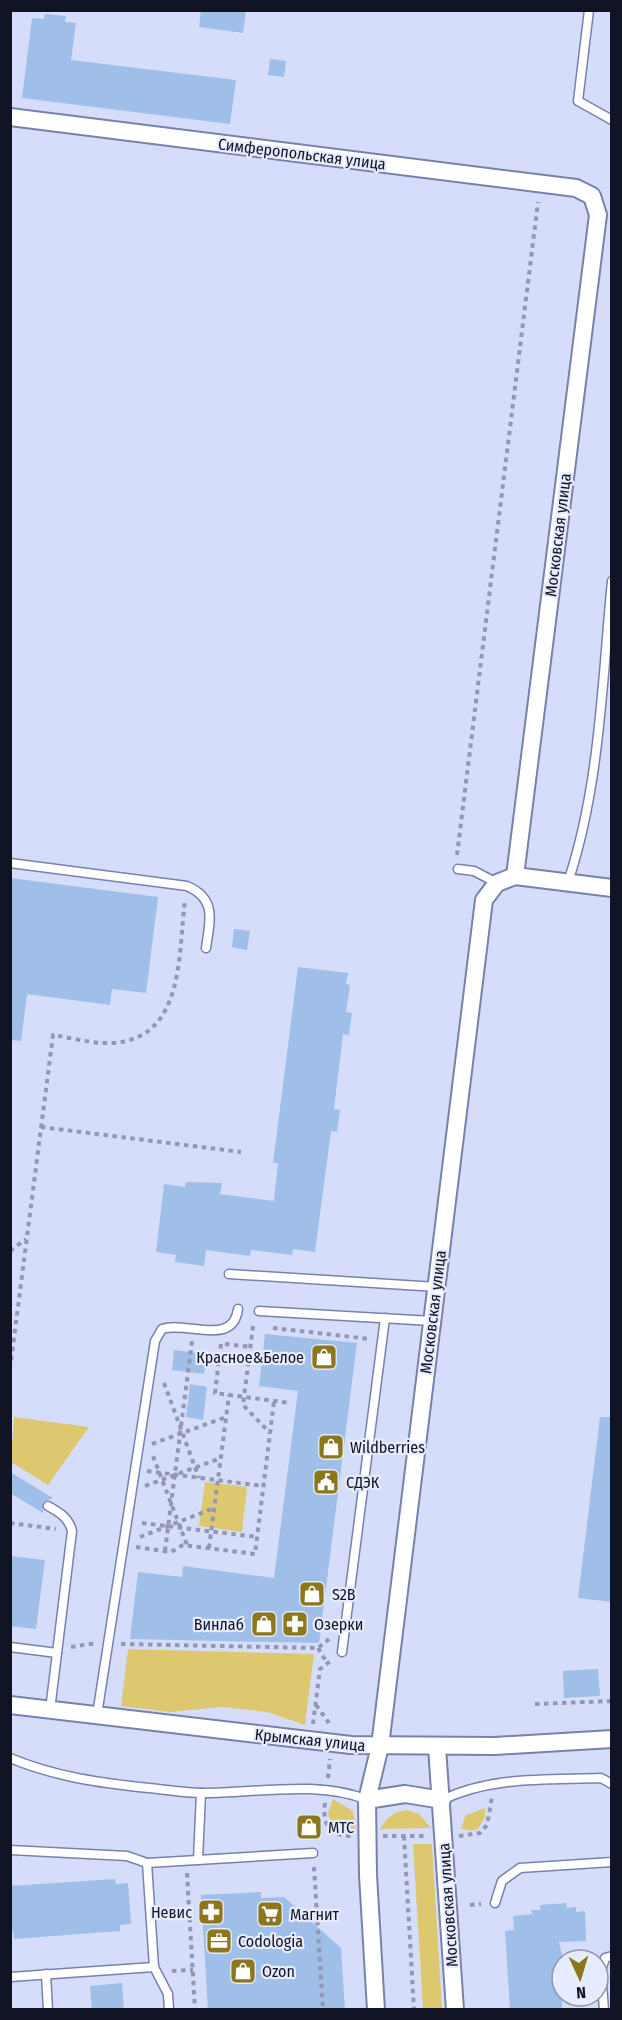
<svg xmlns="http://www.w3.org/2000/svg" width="622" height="2020" viewBox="0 0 622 2020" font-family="'Fira Sans Condensed',sans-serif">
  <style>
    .green { fill: #ddc870 }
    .building { fill: #9fbee8 }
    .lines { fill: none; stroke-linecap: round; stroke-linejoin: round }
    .service-casing { stroke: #7881ae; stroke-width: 11 }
    .minor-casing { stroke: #7881ae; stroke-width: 20 }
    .path { stroke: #9398b2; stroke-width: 4; stroke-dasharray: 4.5 4.5; stroke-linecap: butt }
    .service { stroke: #fff; stroke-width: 8 }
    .minor { stroke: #fff; stroke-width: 16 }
    .labels { text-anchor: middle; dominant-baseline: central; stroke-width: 4.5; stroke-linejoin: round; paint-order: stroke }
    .street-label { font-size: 16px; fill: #111425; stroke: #e6ebff }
    .poi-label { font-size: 16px; fill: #111425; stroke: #e6ebff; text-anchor: start }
  </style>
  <rect width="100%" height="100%" fill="#d6ddfb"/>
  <g class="green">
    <polygon points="14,1417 89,1427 48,1485 11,1462"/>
    <polygon points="205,1482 247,1487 242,1532 199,1526"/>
    <polygon points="128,1649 314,1654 305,1725 267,1712 222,1707 170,1712 121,1706"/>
    <polygon points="333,1799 353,1811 356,1830 340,1832 332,1828 328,1813"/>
    <polygon points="485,1808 485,1817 478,1829 470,1831 461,1828 466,1815"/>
    <path d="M406,1810L419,1814L431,1828L380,1829C387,1817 392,1813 406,1810Z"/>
    <polygon points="413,1844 432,1844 442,2009 423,2009"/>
  </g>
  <g class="building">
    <polygon points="201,10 246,10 243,33 199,27"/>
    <polygon points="45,14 66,16 65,22 76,23 71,60 236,80 230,124 22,98 32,18 44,19"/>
    <polygon points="270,59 286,61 284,77 268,75"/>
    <polygon points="10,878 158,897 146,993 112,989 110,1005 27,994 21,1041 10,1040"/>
    <polygon points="234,929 250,931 247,950 232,947"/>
    <polygon points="298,967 348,973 346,984 350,985 346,1012 352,1013 349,1035 343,1034 334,1109 340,1110 337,1132 331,1131 315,1252 293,1249 292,1255 251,1250 250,1256 206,1250 204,1266 175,1262 176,1255 156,1252 164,1184 185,1187 186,1182 222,1183 220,1194 274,1201 278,1163 273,1163"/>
    <polygon points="265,1334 357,1343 319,1643 130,1639 138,1572 182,1577 183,1566 274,1578 298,1391 259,1386"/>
    <polygon points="174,1350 207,1354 204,1374 172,1370"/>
    <polygon points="190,1384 207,1387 203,1420 186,1417"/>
    <polygon points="600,1417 612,1417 612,1602 578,1598"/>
    <polygon points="10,1472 53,1498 43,1502 43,1513 10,1493"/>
    <polygon points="10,1556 45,1560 36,1629 10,1626"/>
    <polygon points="598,1669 600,1696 564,1698 563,1671"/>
    <polygon points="115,1879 116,1884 128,1883 131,1924 120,1925 120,1931 14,1939 13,1931 10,1932 10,1886"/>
    <polygon points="261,1892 261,1898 284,1897 341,1948 345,2010 208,2010 201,1895"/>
    <polygon points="566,1903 567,1908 576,1907 576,1912 585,1911 586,1941 559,1942 562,1955 562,2010 510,2010 505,1931 514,1930 513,1916 532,1914 531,1910 541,1910 540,1905"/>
    <polygon points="122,1983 124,2010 92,2010 90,1986"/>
  </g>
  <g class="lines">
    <defs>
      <g id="service">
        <polyline points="589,10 578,101 612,120"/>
        <path d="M10,863L187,886C217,899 210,920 206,948"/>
        <polyline points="458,869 474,871 497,883"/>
        <path d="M568,882C600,786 602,682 612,581"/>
        <polyline points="229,1274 437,1287"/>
        <polyline points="259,1311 432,1321"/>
        <path d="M48,1506C59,1512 69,1518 72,1531L50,1710"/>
        <polyline points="10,1647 57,1653"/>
        <polyline points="342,1652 385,1318"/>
        <path d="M97,1715L155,1341L162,1329C188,1321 233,1347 238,1309"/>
        <path d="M10,1758C56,1777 100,1783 149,1788C167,1790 186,1793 204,1793C255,1793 320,1780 367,1800"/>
        <path d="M442,1800C491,1776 547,1780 601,1778L612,1784"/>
        <polyline points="10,1850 127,1856 147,1863 154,1967 168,1994 169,2010"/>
        <polyline points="198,1860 201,1793"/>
        <polyline points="147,1863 313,1853"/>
        <polyline points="495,1903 502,1881 520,1868 612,1862"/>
        <polyline points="46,1974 48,2010"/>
        <polyline points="10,1977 154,1967"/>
        <polyline points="604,2010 601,1971 605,1958 612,1956"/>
      </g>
      <g id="minor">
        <polyline points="10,117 576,188 592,196 598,215 515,876"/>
        <polyline points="10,1705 351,1745 495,1746 612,1739"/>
        <polyline points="437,1747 455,2010"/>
        <polyline points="367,1800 405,1794 442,1800"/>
        <polyline points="376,2010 368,1875 367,1800 380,1746 484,900 497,883 515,876 612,888"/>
      </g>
    </defs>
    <use href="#service" class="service-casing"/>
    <use href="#minor" class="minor-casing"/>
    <g class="path">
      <polyline points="457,855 538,202"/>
      <polyline points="41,1127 241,1152"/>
      <polyline points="10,1251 26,1239"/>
      <polyline points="253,1326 243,1405 270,1433"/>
      <polyline points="273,1328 370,1339"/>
      <polyline points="221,1344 215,1393 290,1403"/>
      <polyline points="225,1344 251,1347"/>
      <path d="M10,1369L53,1035C72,1038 93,1044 112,1043C185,1039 178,954 185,900"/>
      <polyline points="164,1383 199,1478"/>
      <polyline points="152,1444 226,1417"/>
      <polyline points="153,1456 187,1545"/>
      <polyline points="147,1471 263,1486"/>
      <polyline points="145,1486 221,1458"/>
      <polyline points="10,1523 56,1529"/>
      <polyline points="142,1523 257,1537"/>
      <polyline points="140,1537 214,1508"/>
      <polyline points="136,1547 171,1552 183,1545 255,1554 274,1401"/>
      <polyline points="209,1548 229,1395"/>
      <polyline points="165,1551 192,1341"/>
      <polyline points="121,1644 318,1648 329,1639"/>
      <polyline points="71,1647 96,1643"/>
      <polyline points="318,1648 327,1663"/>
      <polyline points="535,1704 612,1701"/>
      <polyline points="316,1705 329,1723"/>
      <polyline points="313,1724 320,1669 332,1660"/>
      <polyline points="328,1778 330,1759"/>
      <path d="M325,1803C322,1825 330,1836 352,1836"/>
      <polyline points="383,1836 427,1836"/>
      <polyline points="404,1836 414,2010"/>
      <polyline points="459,1836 480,1833 487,1825 492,1797"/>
      <polyline points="314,1867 323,2010"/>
      <polyline points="187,1873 195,2010"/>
      <polyline points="470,1905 481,1904"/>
      <polyline points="172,1971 193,1970"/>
    </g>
    <use href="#service" class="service"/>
    <use href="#minor" class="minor"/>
  </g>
  <defs>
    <symbol id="shop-square" viewBox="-11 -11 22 22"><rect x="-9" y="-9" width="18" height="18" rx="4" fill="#8c771c" stroke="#e6ebff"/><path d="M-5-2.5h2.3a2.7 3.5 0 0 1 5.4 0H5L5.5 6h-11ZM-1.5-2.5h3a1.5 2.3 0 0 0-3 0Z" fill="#fff"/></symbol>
    <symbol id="civic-square" viewBox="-11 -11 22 22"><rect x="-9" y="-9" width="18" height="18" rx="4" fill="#8c771c" stroke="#e6ebff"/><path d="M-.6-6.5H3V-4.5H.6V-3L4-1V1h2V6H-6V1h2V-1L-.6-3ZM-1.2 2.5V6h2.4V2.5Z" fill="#fff"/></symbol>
    <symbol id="pharmacy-square" viewBox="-11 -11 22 22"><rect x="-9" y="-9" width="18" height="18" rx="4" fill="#8c771c" stroke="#e6ebff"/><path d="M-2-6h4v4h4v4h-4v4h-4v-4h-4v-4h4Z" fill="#fff"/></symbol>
    <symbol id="supermarket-square" viewBox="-11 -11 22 22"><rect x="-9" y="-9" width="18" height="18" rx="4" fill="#8c771c" stroke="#e6ebff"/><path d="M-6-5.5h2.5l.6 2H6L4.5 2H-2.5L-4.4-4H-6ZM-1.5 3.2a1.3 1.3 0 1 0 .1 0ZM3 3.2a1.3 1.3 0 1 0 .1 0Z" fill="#fff"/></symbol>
    <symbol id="office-square" viewBox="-11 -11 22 22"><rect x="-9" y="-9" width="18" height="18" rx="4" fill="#8c771c" stroke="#e6ebff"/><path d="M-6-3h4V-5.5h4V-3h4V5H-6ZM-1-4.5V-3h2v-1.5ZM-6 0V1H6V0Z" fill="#fff"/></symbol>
  </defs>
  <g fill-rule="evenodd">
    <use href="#shop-square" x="309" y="1342" width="30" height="30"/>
    <use href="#shop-square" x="316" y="1432" width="30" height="30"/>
    <use href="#civic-square" x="311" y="1467" width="30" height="30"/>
    <use href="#shop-square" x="297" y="1579" width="30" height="30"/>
    <use href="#shop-square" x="249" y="1609" width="30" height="30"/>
    <use href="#pharmacy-square" x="280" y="1609" width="30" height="30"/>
    <use href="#shop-square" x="294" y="1812" width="30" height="30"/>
    <use href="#pharmacy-square" x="196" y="1897" width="30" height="30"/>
    <use href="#supermarket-square" x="255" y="1899" width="30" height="30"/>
    <use href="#office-square" x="204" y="1926" width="30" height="30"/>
    <use href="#shop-square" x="228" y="1956" width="30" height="30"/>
  </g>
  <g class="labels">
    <g class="street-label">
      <text transform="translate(302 154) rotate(7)">Симферопольская улица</text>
      <text transform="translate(558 535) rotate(-83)">Московская улица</text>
      <text transform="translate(433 1312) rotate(-83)">Московская улица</text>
      <text transform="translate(310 1740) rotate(6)">Крымская улица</text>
      <text transform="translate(448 1905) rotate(-94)">Московская улица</text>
    </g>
    <g class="poi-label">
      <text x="304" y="1357" text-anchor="end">Красное&amp;Белое</text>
      <text x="350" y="1447">Wildberries</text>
      <text x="346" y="1482">СДЭК</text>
      <text x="332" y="1594">S2B</text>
      <text x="244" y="1624" text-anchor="end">Винлаб</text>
      <text x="314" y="1624">Озерки</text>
      <text x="328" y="1827">МТС</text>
      <text x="192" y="1912" text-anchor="end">Невис</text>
      <text x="290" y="1914">Магнит</text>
      <text x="238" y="1941">Codologia</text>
      <text x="262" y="1971">Ozon</text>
    </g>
  </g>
  <rect width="622" height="2020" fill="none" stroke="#111425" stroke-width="24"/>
  <g transform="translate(580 1978) rotate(176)"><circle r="28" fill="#e6ebff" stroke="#9195a8" stroke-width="1.5"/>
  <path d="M0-4.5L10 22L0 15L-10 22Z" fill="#8c771c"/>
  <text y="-9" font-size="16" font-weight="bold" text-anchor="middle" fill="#111425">N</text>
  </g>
</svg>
